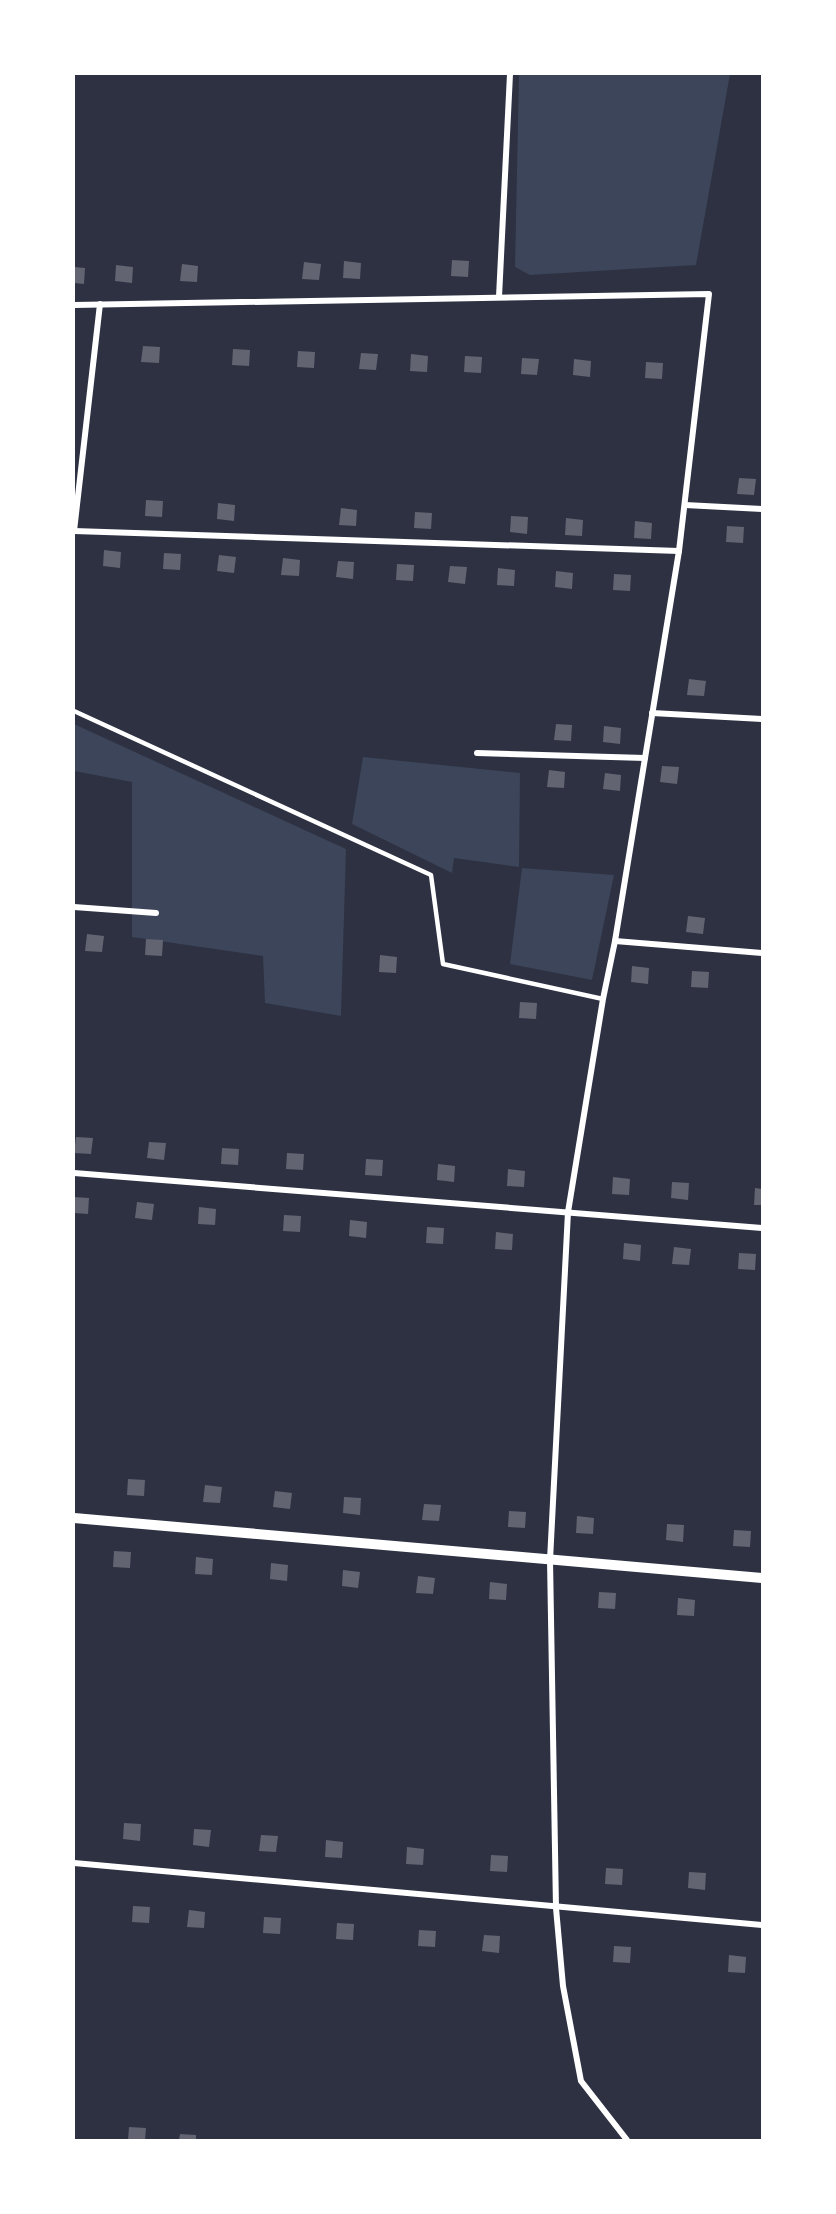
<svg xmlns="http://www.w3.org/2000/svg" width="836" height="2214" viewBox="0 0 836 2214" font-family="'Nunito Sans',sans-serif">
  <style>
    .green { fill: #3c4559 }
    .building { fill: #626471 }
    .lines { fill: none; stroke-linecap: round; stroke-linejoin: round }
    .service { stroke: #fff; stroke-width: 4.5 }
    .minor { stroke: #fff; stroke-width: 6 }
    .tertiary { stroke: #fff; stroke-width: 10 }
  </style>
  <rect width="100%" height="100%" fill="#2d3142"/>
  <g class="green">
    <polygon points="519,74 730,74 696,265 530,275 515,267"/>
    <polygon points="74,724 346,849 341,1016 265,1003 263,956 132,937 132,782 74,771"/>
    <polygon points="363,757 520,773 519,867 454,858 452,873 352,824"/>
    <polygon points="522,868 614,875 592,980 510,964"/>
  </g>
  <g class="building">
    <polygon points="452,260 469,261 468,277 451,276"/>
    <polygon points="344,261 361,263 360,279 343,278"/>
    <polygon points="304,262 321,264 319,280 302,279"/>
    <polygon points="182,264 198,266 197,282 180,281"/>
    <polygon points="116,265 133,267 132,283 115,281"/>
    <polygon points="74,267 85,268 84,284 74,283"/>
    <polygon points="143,346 160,347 159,363 141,362"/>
    <polygon points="233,349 250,350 249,366 232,365"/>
    <polygon points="298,351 315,352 314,368 297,367"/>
    <polygon points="361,353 378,354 376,370 359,369"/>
    <polygon points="411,354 428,356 427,372 410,371"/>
    <polygon points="465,356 482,357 481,373 464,372"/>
    <polygon points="522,358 539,359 537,375 521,374"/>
    <polygon points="574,359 591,361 590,377 573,375"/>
    <polygon points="646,362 663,363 662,379 645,378"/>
    <polygon points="739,478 756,479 754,495 737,494"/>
    <polygon points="146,500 163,501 162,517 145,516"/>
    <polygon points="218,503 235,505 234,521 217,519"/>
    <polygon points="341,508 357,510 356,526 339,525"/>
    <polygon points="415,512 432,513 431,529 414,528"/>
    <polygon points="511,516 528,517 527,534 510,532"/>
    <polygon points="566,518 583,520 582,536 565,535"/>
    <polygon points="635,521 652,523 651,539 634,538"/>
    <polygon points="727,526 744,527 743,543 726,542"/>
    <polygon points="104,550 121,552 120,568 103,566"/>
    <polygon points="164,553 181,554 180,570 163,569"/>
    <polygon points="219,555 236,557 234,573 217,571"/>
    <polygon points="283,558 300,560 299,576 281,575"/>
    <polygon points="338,561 354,562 353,579 336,577"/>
    <polygon points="397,564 414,565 413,581 396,580"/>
    <polygon points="450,566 467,567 465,584 448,582"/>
    <polygon points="498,568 515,570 514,586 497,585"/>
    <polygon points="556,571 573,573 572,589 555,587"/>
    <polygon points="614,574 631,575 630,591 613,590"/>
    <polygon points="689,679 706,681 704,696 687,695"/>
    <polygon points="556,724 572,725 571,741 554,740"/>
    <polygon points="604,726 621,728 620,744 603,742"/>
    <polygon points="662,766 679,767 677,784 660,782"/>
    <polygon points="549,770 565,772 564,788 547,787"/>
    <polygon points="605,773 621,775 620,791 603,789"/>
    <polygon points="688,916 705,918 703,934 686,932"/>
    <polygon points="87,934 104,936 102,952 85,951"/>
    <polygon points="146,939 163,940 162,956 145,955"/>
    <polygon points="380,955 397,957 396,973 379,972"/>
    <polygon points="632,966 649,968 648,984 631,982"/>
    <polygon points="692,971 709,972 708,988 691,987"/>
    <polygon points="520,1002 537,1003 536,1019 519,1018"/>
    <polygon points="76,1137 93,1138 91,1154 74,1153"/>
    <polygon points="149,1142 166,1143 164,1160 147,1158"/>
    <polygon points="222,1148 239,1149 238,1165 221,1164"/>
    <polygon points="287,1153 304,1154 303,1170 286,1169"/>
    <polygon points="366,1159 383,1160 382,1176 365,1175"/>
    <polygon points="438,1164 455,1166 454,1182 437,1180"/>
    <polygon points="508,1169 525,1171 524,1187 507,1186"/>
    <polygon points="613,1177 630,1179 629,1195 612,1194"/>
    <polygon points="672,1182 689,1183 688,1200 671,1198"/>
    <polygon points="755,1188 762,1189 762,1205 754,1205"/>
    <polygon points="74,1197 89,1198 88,1214 74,1213"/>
    <polygon points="137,1202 154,1204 152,1220 135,1218"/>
    <polygon points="199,1207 216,1209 215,1225 198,1224"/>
    <polygon points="284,1215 301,1216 300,1232 283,1231"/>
    <polygon points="350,1220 367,1222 366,1238 349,1236"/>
    <polygon points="427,1227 444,1228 443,1244 426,1243"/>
    <polygon points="496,1232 513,1234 512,1250 495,1249"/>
    <polygon points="624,1243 641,1245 640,1261 623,1259"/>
    <polygon points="674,1247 691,1249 689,1265 672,1264"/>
    <polygon points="739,1253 756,1254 755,1270 738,1269"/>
    <polygon points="128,1479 145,1480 144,1496 127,1495"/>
    <polygon points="205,1485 222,1487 220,1503 203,1502"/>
    <polygon points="275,1491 292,1493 290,1509 273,1507"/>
    <polygon points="344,1497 361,1498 360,1515 343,1513"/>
    <polygon points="424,1504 441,1505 439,1521 422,1520"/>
    <polygon points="509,1511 526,1512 525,1528 508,1527"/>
    <polygon points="577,1516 594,1518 593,1534 576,1533"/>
    <polygon points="667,1524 684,1525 683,1542 666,1540"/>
    <polygon points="734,1530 751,1531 750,1547 733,1546"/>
    <polygon points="114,1551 131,1552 130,1568 113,1567"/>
    <polygon points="196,1557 213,1559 212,1575 195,1574"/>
    <polygon points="271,1563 288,1565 287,1581 270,1579"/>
    <polygon points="343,1570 360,1572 358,1588 342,1586"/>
    <polygon points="418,1576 435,1578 433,1594 416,1593"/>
    <polygon points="490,1582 507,1584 506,1600 489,1599"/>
    <polygon points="599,1592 616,1593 615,1609 598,1608"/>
    <polygon points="678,1598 695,1600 694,1616 677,1615"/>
    <polygon points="124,1823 141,1824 140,1841 123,1839"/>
    <polygon points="194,1829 211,1830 209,1847 193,1845"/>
    <polygon points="261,1835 278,1836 276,1852 259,1851"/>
    <polygon points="326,1840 343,1842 342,1858 325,1857"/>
    <polygon points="407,1847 424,1849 423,1865 406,1864"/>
    <polygon points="491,1855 508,1856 507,1872 490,1871"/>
    <polygon points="606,1868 623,1869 622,1885 605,1884"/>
    <polygon points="689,1872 706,1873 705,1890 688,1888"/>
    <polygon points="133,1906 150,1907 149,1923 132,1922"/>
    <polygon points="189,1910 205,1912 204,1928 187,1927"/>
    <polygon points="264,1917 281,1918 280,1934 263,1933"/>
    <polygon points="337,1923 354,1924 353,1940 336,1939"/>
    <polygon points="419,1930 436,1931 435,1947 418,1946"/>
    <polygon points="484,1935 500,1936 499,1953 482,1951"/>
    <polygon points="614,1946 631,1947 630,1963 613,1962"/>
    <polygon points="729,1955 746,1957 745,1973 728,1972"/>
    <polygon points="129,2127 146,2128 145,2140 128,2140"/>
    <polygon points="180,2134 196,2135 196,2140 179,2140"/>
  </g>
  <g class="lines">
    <polyline class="service" points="74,711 431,875 443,964 603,999"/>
    <g class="minor">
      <polyline points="499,297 510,74"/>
      <polyline points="74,305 709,294 679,551 615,941 603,999 568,1212 550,1560 556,1908 563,1986 581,2081 627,2140"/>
      <polyline points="685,505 762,509"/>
      <polyline points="74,531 679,551"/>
      <polyline points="74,531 100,304"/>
      <polyline points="652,713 762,719"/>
      <polyline points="477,753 645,758"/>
      <polyline points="74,907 156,913"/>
      <polyline points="615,941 762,953"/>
      <polyline points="74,1173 762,1228"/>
      <polyline points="74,1863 762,1925"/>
    </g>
    <polyline class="tertiary" points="74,1518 762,1578"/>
  </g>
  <rect width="836" height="2214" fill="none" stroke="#ffffff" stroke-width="150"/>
</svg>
